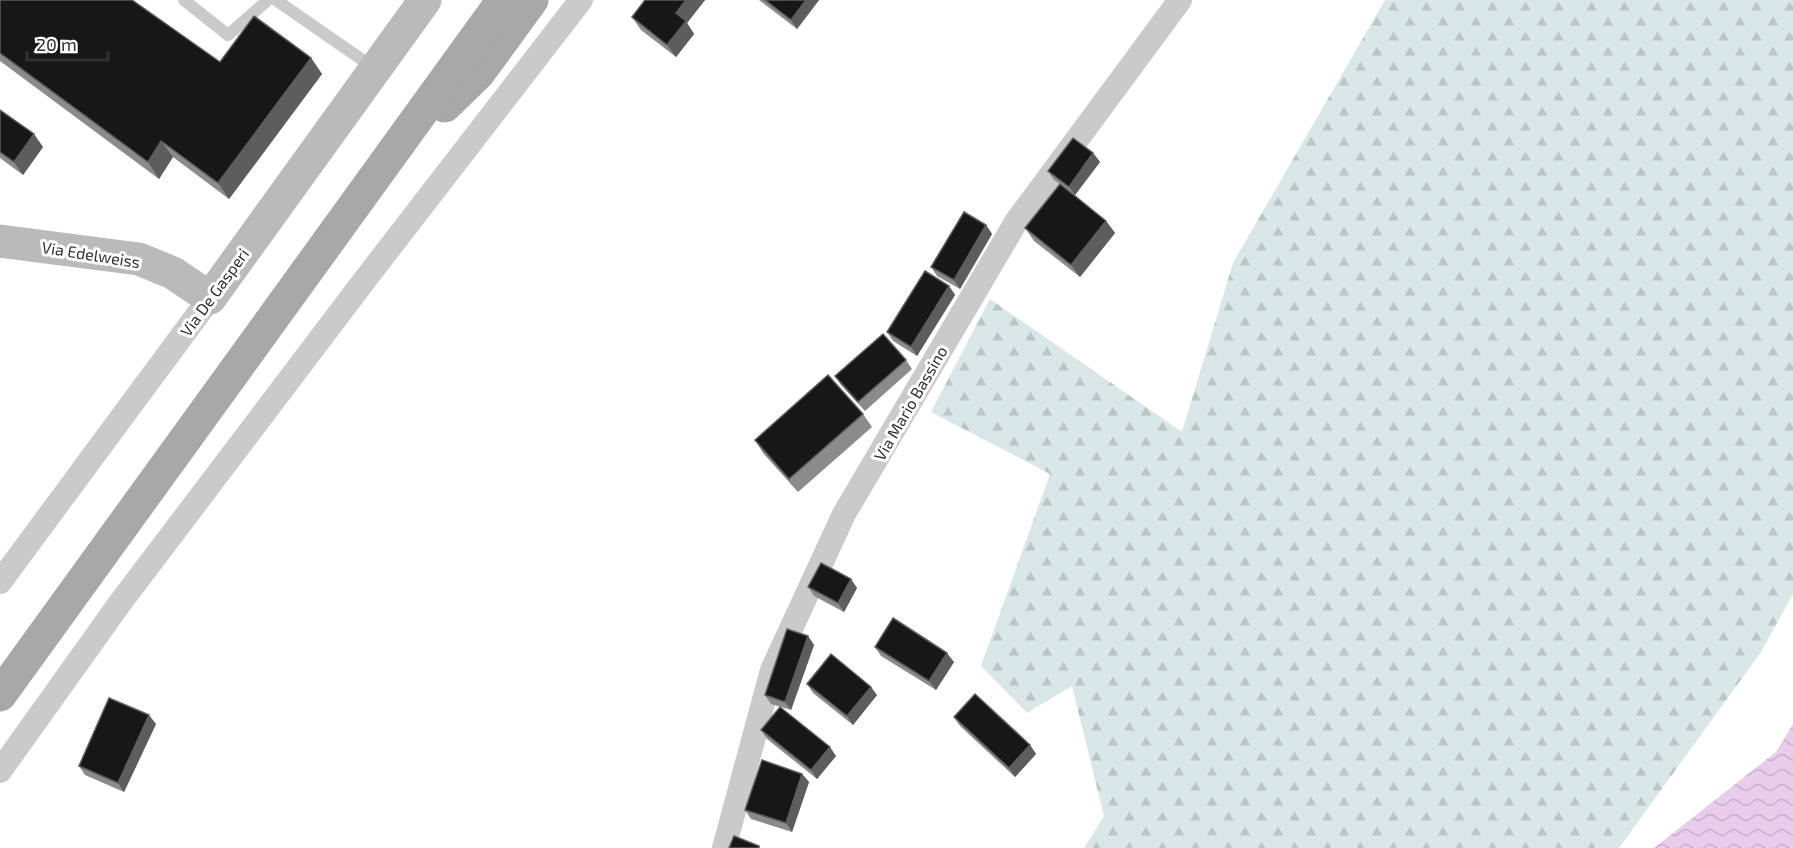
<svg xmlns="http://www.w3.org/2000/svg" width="1793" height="848" viewBox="0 0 1793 848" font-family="'Exo 2',sans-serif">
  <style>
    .forest { fill: url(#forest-firs) }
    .water { fill: url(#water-waves) }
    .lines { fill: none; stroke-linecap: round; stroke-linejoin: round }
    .lane { stroke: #cacaca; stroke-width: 12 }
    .street { stroke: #cacaca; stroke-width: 24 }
    .secondary { stroke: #bababa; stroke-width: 33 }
    .primary { stroke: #a8a8a8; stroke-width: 33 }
    .wall { fill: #8b8b8b }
    .shaded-wall { fill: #5d5d5d }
    .building { fill: #171717; stroke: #5d5d5d; stroke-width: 1.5 }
    .labels { text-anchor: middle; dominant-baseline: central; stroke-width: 6; stroke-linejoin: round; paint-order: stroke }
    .street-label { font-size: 16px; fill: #303030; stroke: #fff }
  </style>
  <defs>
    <pattern id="forest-firs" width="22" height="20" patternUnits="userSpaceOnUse" patternTransform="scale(1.5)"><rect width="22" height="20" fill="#d9e7e7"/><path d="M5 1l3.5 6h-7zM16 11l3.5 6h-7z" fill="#bbc6c6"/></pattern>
    <pattern id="water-waves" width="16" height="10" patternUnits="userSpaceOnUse" patternTransform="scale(1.5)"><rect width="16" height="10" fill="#e9cceb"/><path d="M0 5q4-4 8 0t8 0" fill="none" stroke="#c8b0ca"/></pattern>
  </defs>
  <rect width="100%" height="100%" fill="#fff"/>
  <polygon class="forest" points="1385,0 1793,0 1793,594 1761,652 1619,848 1084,848 1104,816 1072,686 1027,713 981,666 1050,474 931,412 990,299 1182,432 1233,263"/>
  <polygon class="water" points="1793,724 1793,848 1654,848 1776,752"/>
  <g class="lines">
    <g class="lane">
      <polyline points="184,0 228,35 268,0"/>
      <polyline points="276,0 374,68"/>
    </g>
    <g class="street">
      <polyline points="0,582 210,298"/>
      <polyline points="0,771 120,603 367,277 581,0"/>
      <polyline points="724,848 772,670 844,514 1016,222 1180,0"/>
    </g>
    <polyline class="secondary" points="0,241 139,259 173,273 210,298 425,0"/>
    <g class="primary">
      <polyline points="445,106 478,74 532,0"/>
      <polyline points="0,695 503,0"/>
    </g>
  </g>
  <g class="wall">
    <polygon points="0,0 220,62 311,58 322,74 229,199 173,157 159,179 0,61"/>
    <polygon points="645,0 705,0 687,23 694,34 676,57 641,30 632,17"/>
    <polygon points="759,0 819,0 797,29"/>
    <polygon points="0,110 43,147 23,175 0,158"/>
    <polygon points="1093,153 1100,162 1075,195 1106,221 1115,233 1080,277 1034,241 1025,228 1060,184 1054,180 1048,171"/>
    <polygon points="986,225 992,234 960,289 937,276 931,267"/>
    <polygon points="949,286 955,295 917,356 893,341 887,332"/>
    <polygon points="906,360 912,369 865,411 841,385 835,376"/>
    <polygon points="863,414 872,427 798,492 763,453 755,440"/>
    <polygon points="808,587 857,588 844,612 814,596"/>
    <polygon points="808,636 814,645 791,710 771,704 765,695"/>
    <polygon points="875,647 954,662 936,690 881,656"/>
    <polygon points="807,684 877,695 853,725 813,693"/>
    <polygon points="954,717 1030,745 1036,754 1015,777 960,726"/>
    <polygon points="156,724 124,792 85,775 79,766"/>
    <polygon points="761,730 836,756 817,779 767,739"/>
    <polygon points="802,774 809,782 792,832 751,819 745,810"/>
  </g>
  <g class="shaded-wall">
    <polygon points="686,0 705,0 687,23 694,34 676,57 667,45 676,13"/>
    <polygon points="806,0 819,0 797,29 791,20"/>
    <polygon points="311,58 322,74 229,199 218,183"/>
    <polygon points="34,134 43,147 23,175 14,162"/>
    <polygon points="161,141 173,157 159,179 148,162"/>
    <polygon points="1093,153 1100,162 1075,195 1069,187"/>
    <polygon points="1106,221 1115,233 1080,277 1071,265"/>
    <polygon points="986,225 992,234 960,289 954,280"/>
    <polygon points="949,286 955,295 917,356 911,347"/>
    <polygon points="851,579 857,588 844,612 838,603"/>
    <polygon points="808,636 814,645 791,710 785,702"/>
    <polygon points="947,653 954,662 936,690 929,681"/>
    <polygon points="871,687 877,695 853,725 847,716"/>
    <polygon points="149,715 156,724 124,792 118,783"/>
    <polygon points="1030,745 1036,754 1015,777 1009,768"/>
    <polygon points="830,747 836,756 817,779 811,770"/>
    <polygon points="802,774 809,782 792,832 786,823"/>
  </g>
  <g class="building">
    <polygon points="0,0 132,0 220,62 254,16 311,58 218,183 161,141 148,162 0,53"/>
    <polygon points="645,0 686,0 676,13 686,21 667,45 632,17"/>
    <polygon points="765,0 806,0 791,20"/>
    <polygon points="0,110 34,134 14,162 0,152"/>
    <polygon points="1073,138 1093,153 1069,187 1048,171"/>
    <polygon points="1060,184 1106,221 1071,265 1025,228"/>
    <polygon points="964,212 986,225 954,280 931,267"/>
    <polygon points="925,271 949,286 911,347 887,332"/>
    <polygon points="883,334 906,360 858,402 835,376"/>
    <polygon points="828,375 863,414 789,479 755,440"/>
    <polygon points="821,563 851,579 838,603 808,587"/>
    <polygon points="893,618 947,653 929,681 875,647"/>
    <polygon points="787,629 808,636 785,702 765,695"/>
    <polygon points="831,654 871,687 847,716 807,684"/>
    <polygon points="975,694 1030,745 1009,768 954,717"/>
    <polygon points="109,698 149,715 118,783 79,766"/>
    <polygon points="780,707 830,747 811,770 761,730"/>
    <polygon points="762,760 802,774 786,823 745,810"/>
    <polygon points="734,836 759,846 759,848 729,848"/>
  </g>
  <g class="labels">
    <g class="street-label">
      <text transform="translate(91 254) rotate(9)">Via Edelweiss</text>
      <text transform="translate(214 292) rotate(-54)">Via De Gasperi</text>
      <text transform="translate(910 403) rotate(-60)">Via Mario Bassino</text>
    </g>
  </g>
  <path d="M27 51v9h81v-9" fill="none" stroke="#303030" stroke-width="3"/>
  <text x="36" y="51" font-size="18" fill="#303030" stroke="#ffffff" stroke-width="4.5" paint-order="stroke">20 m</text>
</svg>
